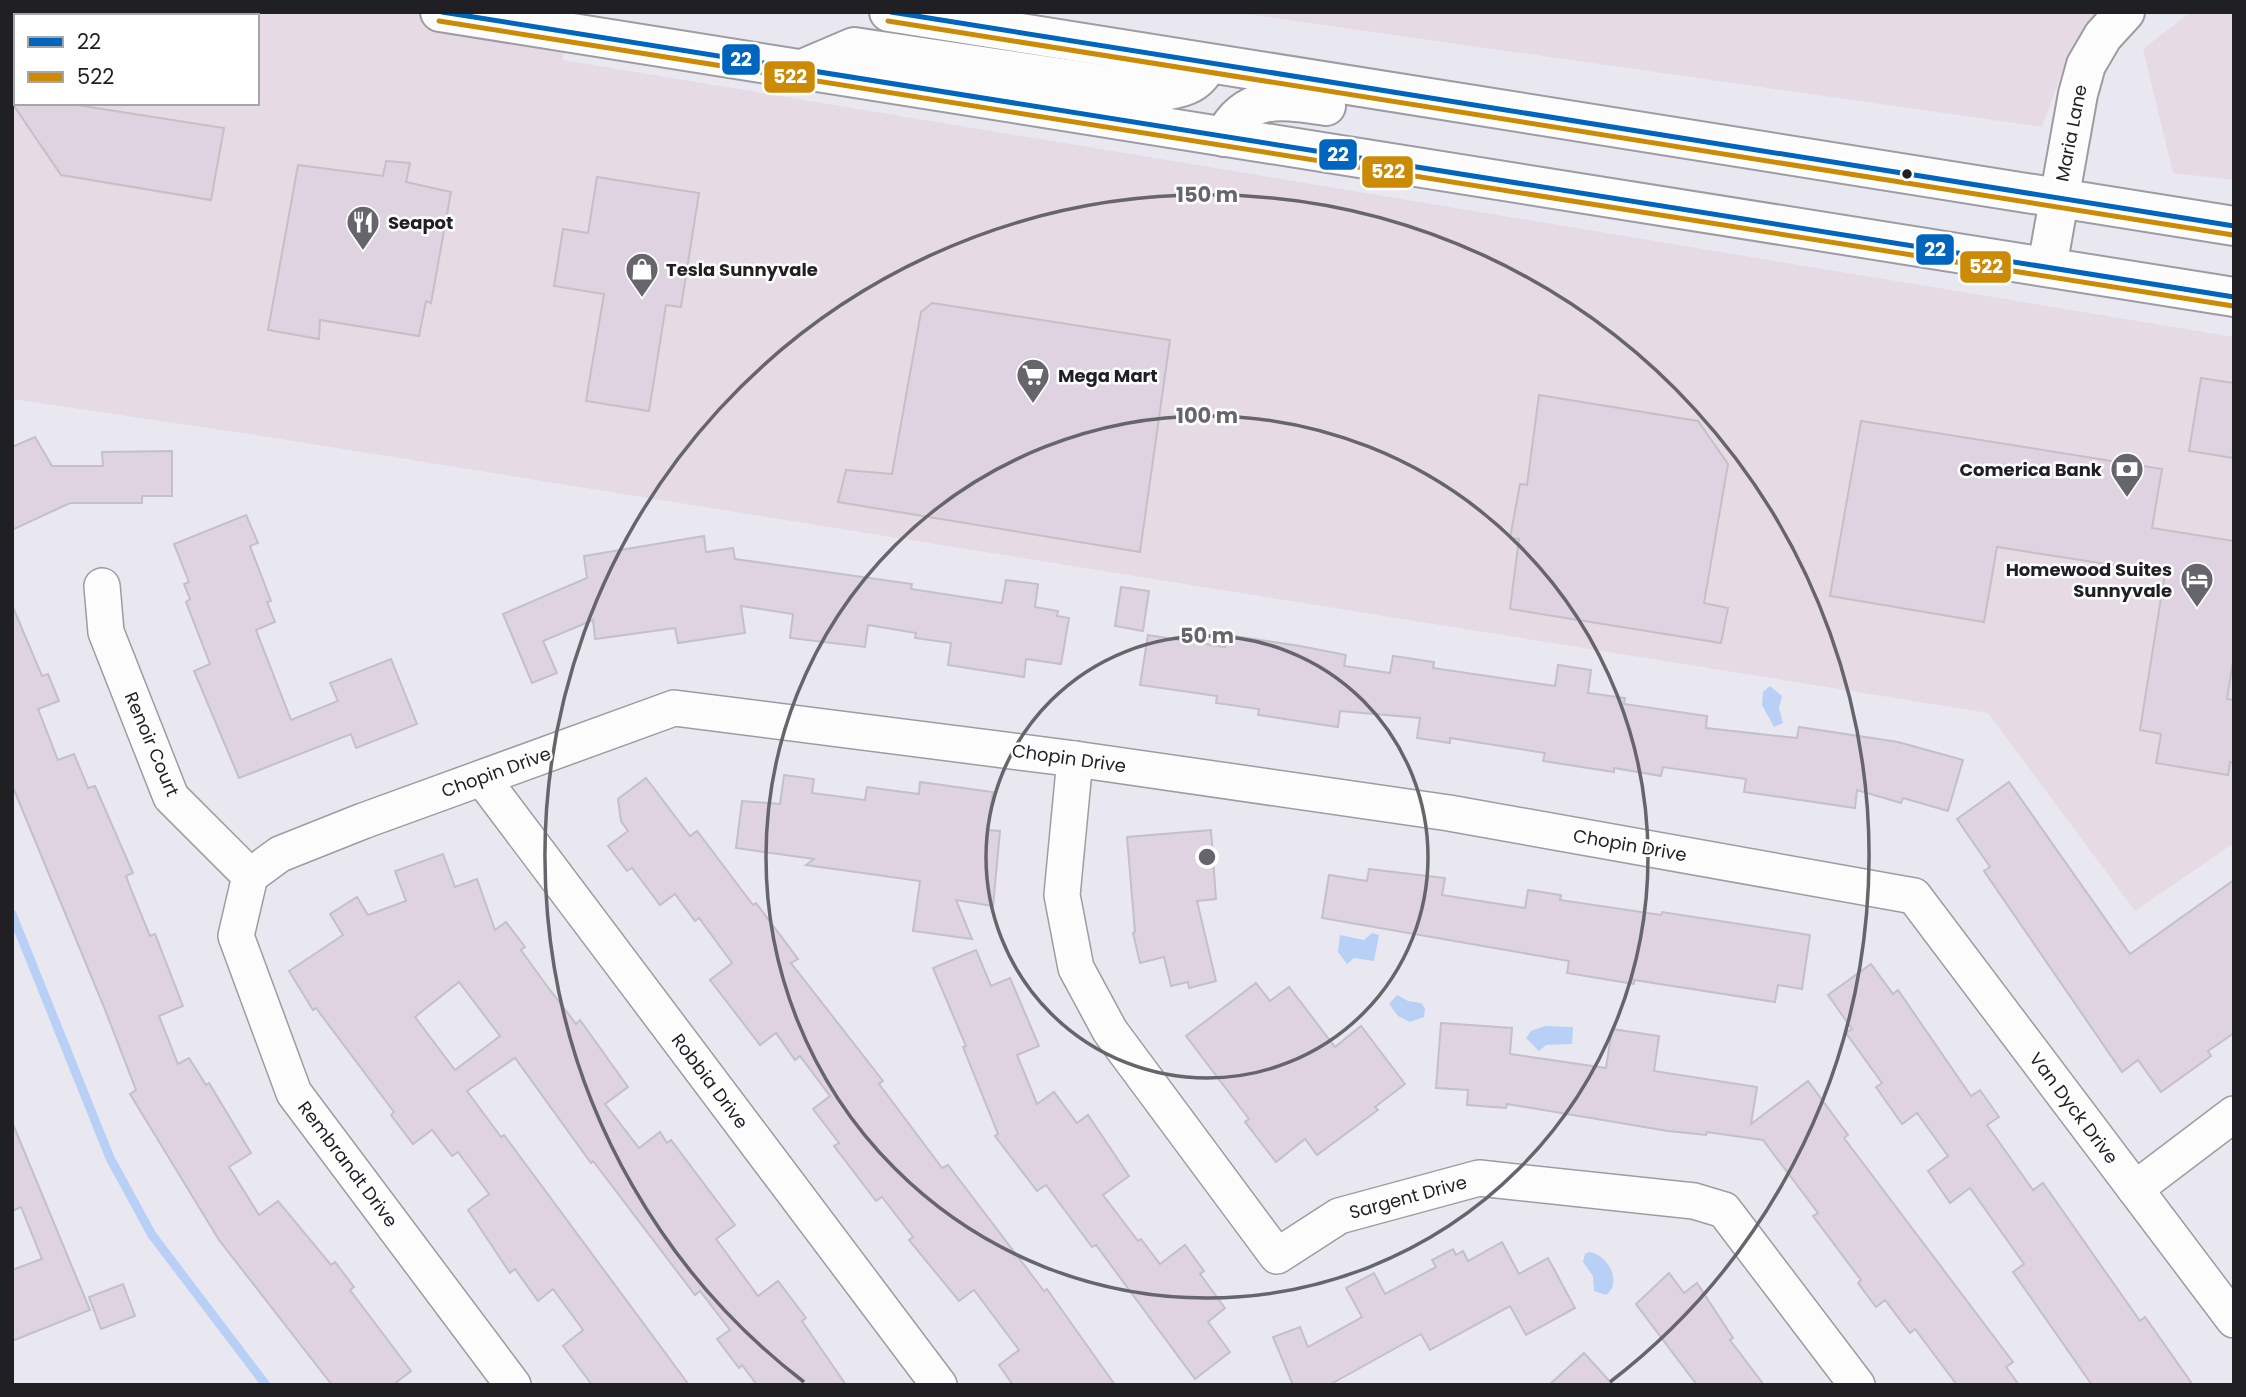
<svg xmlns="http://www.w3.org/2000/svg" width="2246" height="1397" viewBox="0 0 2246 1397" font-family="Poppins,sans-serif">
  <style>
    .commercial { fill: #e6dae4; fill-rule: evenodd }
    .water { fill: #b8cff6 }
    .lines { fill: none; stroke-linecap: round; stroke-linejoin: round }
    .stream { stroke: #b8cff6; stroke-width: 9 }
    .building { fill: #dfd3e1; stroke: #c3c0c6; stroke-width: 2; fill-rule: evenodd }
    .minor-casing { stroke: #9d9ca2; stroke-width: 38 }
    .tertiary-casing { stroke: #9d9ca2; stroke-width: 42 }
    .primary-casing { stroke: #9d9ca2; stroke-width: 42 }
    .minor { stroke: #fcfcfd; stroke-width: 35 }
    .tertiary { stroke: #fcfcfd; stroke-width: 38 }
    .primary { stroke: #fcfcfd; stroke-width: 38 }
    .bus-1-casing { stroke: #fff; stroke-width: 10 }
    .bus-2-casing { stroke: #fff; stroke-width: 10 }
    .bus-1 { stroke: #0065bd; stroke-width: 5 }
    .bus-2 { stroke: #cc8b07; stroke-width: 5 }
    .ring { fill: none; stroke: #66656b; stroke-width: 3.5 }
    .bus-dot { fill: #201f24; stroke: #fff; stroke-width: 2.5 }
    .labels { text-anchor: middle; dominant-baseline: central; stroke-width: 5; stroke-linejoin: round; paint-order: stroke }
    .street-label { font-size: 18px; fill: #201f24; stroke: #fff }
    .poi-label { font-size: 18px; font-weight: bold; fill: #201f24; stroke: #fff; text-anchor: start }
    .centre { fill: #66656b; stroke: #fff; stroke-width: 3.5 }
    .ring-label { font-size: 21px; text-anchor: middle; font-weight: bold; fill: #66656b; stroke: #fff; stroke-width: 5; stroke-linejoin: round; paint-order: stroke }
    .line-badge { stroke: #fff; stroke-width: 2.5 }
    .badge-label { font-size: 19px; text-anchor: middle; font-weight: bold; fill: #fff }
  </style>
  <rect width="100%" height="100%" fill="#e9e8f0"/>
  <g class="commercial">
    <path d="M12,12H442L566,32L563,60L2234,337V843L2135,911L1988,713L262,436L12,399ZM16,16H257V103H16Z"/>
    <polygon points="1233,12 2109,12 2069,52 2042,127"/>
    <polygon points="2191,12 2234,12 2234,180 2173,173 2143,49"/>
  </g>
  <g class="water">
    <polygon points="1770,686 1782,696 1779,708 1783,723 1774,727 1762,705 1763,692"/>
    <polygon points="1372,933 1379,935 1374,961 1354,958 1347,964 1338,952 1340,935 1364,940"/>
    <polygon points="1397,995 1408,1001 1421,1003 1425,1008 1424,1017 1410,1022 1398,1016 1389,1004"/>
    <polygon points="1545,1026 1573,1027 1572,1044 1546,1045 1539,1051 1526,1038 1531,1031"/>
    <path d="M1589,1252C1608,1254 1623,1283 1606,1295L1594,1291L1593,1276L1583,1262L1585,1254Z"/>
  </g>
  <g class="lines">
    <polyline class="stream" points="12,914 110,1158 152,1235 266,1385"/>
  </g>
  <g class="building">
    <polygon points="12,103 64,103 224,128 211,200 61,175"/>
    <polygon points="386,161 410,163 406,182 451,192 431,303 426,301 419,336 320,320 319,339 268,330 298,165 383,176"/>
    <polygon points="597,177 699,193 681,307 666,305 649,411 586,401 604,294 554,286 563,229 588,233"/>
    <polygon points="932,303 1170,340 1140,552 838,502 846,470 892,474 921,312"/>
    <polygon points="2201,378 2234,383 2234,458 2189,451"/>
    <polygon points="1539,395 1698,421 1728,464 1704,603 1728,608 1721,643 1510,609 1519,539 1510,538 1520,484 1527,485"/>
    <polygon points="1861,421 2162,469 2152,528 2234,541 2234,655 2227,699 2234,700 2234,763 2230,762 2228,775 2156,763 2161,734 2140,730 2165,573 1997,547 1984,622 1830,596"/>
    <polygon points="35,437 52,466 103,466 102,452 172,451 172,496 142,496 142,503 70,503 12,530 12,447"/>
    <polygon points="246,515 258,543 250,546 271,601 267,602 275,622 256,630 291,720 338,701 330,683 391,659 417,724 356,748 351,734 239,778 194,671 210,664 186,602 190,599 184,584 189,582 174,544"/>
    <polygon points="704,536 706,552 733,548 735,559 912,584 911,589 1002,603 1006,580 1038,584 1035,607 1058,611 1057,616 1069,618 1061,664 1026,659 1024,677 948,665 951,643 915,638 916,633 868,625 865,647 790,638 793,614 741,606 745,633 678,643 675,628 595,639 593,620 543,641 557,673 532,683 503,614 587,578 584,556"/>
    <polygon points="1121,587 1149,591 1143,631 1115,626"/>
    <polygon points="12,605 42,676 48,674 59,701 38,709 58,760 74,754 88,788 95,786 133,873 126,876 132,892 150,936 155,934 183,1006 159,1016 178,1064 189,1058 206,1085 209,1083 251,1153 229,1167 259,1215 278,1201 331,1265 335,1262 354,1287 350,1290 411,1371 393,1385 332,1385 219,1240 130,1094 136,1090 104,1007 12,785"/>
    <polygon points="1148,635 1225,647 1227,635 1300,646 1346,655 1344,666 1390,673 1393,656 1434,662 1433,668 1555,686 1558,665 1591,670 1588,693 1625,698 1624,704 1707,716 1706,728 1797,738 1799,727 1898,742 1963,760 1948,811 1903,798 1901,803 1857,790 1855,808 1773,796 1744,792 1746,779 1663,767 1661,776 1614,768 1614,772 1543,761 1545,753 1450,738 1450,743 1417,738 1420,718 1340,711 1338,727 1258,715 1259,709 1216,703 1217,696 1140,685"/>
    <polygon points="784,775 814,779 812,793 865,800 867,787 919,794 920,782 993,792 987,830 1000,831 993,906 956,900 972,939 913,931 920,881 806,865 814,859 736,848 742,801 780,804"/>
    <polygon points="646,778 690,836 697,831 753,905 756,903 798,959 791,963 883,1081 879,1084 942,1168 948,1165 1044,1291 1047,1289 1115,1385 1013,1385 999,1365 1019,1350 974,1290 959,1301 909,1240 913,1237 882,1197 876,1201 834,1146 839,1143 813,1109 830,1096 800,1056 795,1060 776,1033 760,1045 710,980 732,963 699,918 695,921 675,894 660,905 632,868 627,871 608,846 628,831 621,821 618,799"/>
    <polygon points="2009,782 2130,954 2234,880 2234,1033 2208,1051 2211,1056 2161,1092 2138,1060 2122,1072 1984,871 1990,867 1957,819"/>
    <polygon points="1211,830 1216,899 1197,901 1216,981 1189,988 1188,982 1171,986 1164,957 1140,963 1133,933 1135,932 1127,837"/>
    <path d="M443,854L455,887L477,879L495,930L506,922L525,947L521,950L544,982L576,1024L580,1020L628,1087L605,1104L639,1148L660,1132L667,1143L671,1140L735,1225L716,1239L758,1296L778,1281L806,1318L802,1321L846,1385H757L742,1365L739,1368L717,1339L730,1330L700,1291L695,1295L593,1161L591,1163L515,1058L467,1091L501,1137L504,1135L689,1385H592L563,1346L583,1330L553,1289L538,1301L515,1269L510,1273L468,1210L489,1194L458,1152L452,1156L432,1130L413,1144L391,1115L394,1112L316,1008L313,1010L289,971L343,935L330,914L357,897L368,915L406,901L395,871ZM459,982L500,1036L455,1070L415,1017Z"/>
    <polygon points="1369,869 1445,878 1442,895 1525,908 1528,890 1561,895 1560,900 1661,915 1662,912 1810,935 1802,989 1778,985 1775,1002 1634,980 1634,984 1567,973 1569,961 1322,918 1329,875 1367,881"/>
    <polygon points="976,950 991,986 1010,978 1039,1046 1017,1055 1037,1104 1054,1092 1077,1123 1088,1115 1129,1176 1103,1195 1138,1241 1141,1239 1160,1264 1185,1245 1204,1271 1200,1274 1225,1308 1208,1322 1230,1352 1195,1379 1096,1245 1092,1247 1046,1185 1037,1191 995,1136 998,1134 963,1047 966,1046 933,968"/>
    <polygon points="1871,964 1893,994 1898,990 1971,1096 1980,1090 1999,1117 1987,1125 2033,1190 2043,1183 2140,1321 2145,1317 2193,1385 2092,1385 2013,1272 2024,1264 1970,1188 1950,1203 1928,1171 1948,1156 1917,1113 1902,1124 1876,1087 1882,1083 1846,1033 1852,1029 1828,995"/>
    <polygon points="1256,983 1270,1001 1289,987 1335,1047 1361,1026 1405,1084 1375,1107 1378,1110 1317,1155 1305,1139 1276,1162 1245,1122 1249,1119 1186,1036"/>
    <polygon points="1441,1023 1512,1028 1510,1054 1606,1068 1612,1029 1659,1036 1654,1071 1757,1087 1751,1124 1808,1081 1848,1135 1844,1138 2013,1362 2006,1367 2019,1385 1957,1385 1915,1329 1910,1333 1885,1300 1876,1307 1858,1283 1861,1280 1813,1216 1818,1213 1763,1140 1707,1132 1706,1135 1668,1131 1507,1104 1506,1108 1467,1105 1468,1090 1436,1088"/>
    <polygon points="12,1122 90,1310 12,1341 12,1270 42,1259 21,1207 12,1211"/>
    <polygon points="1502,1242 1519,1274 1548,1258 1575,1308 1526,1335 1510,1306 1430,1350 1421,1334 1329,1385 1293,1385 1273,1337 1300,1327 1308,1347 1362,1317 1346,1288 1374,1273 1385,1294 1436,1267 1432,1260 1453,1249 1456,1255 1463,1251 1468,1261"/>
    <polygon points="1669,1273 1684,1293 1697,1283 1733,1338 1730,1340 1764,1385 1697,1385 1636,1304"/>
    <polygon points="123,1284 135,1316 101,1329 89,1297"/>
    <polygon points="1584,1353 1613,1385 1549,1385"/>
  </g>
  <g class="lines">
    <defs>
      <g id="minor">
        <polyline points="102,586 106,632 171,797 250,876"/>
        <polyline points="1075,759 1062,895 1076,968 1110,1031 1277,1256 1339,1216 1479,1178 1694,1201 1724,1210 1857,1385"/>
        <polyline points="482,778 939,1385"/>
        <polyline points="250,876 280,854 363,821 674,708 1075,759 1449,813 1914,896 2234,1320"/>
        <polyline points="250,876 236,936 294,1093 513,1385"/>
        <polyline points="2135,1189 2234,1114"/>
      </g>
      <polyline id="tertiary" points="2047,267 2078,94 2086,65 2103,36 2125,12"/>
      <g id="primary">
        <polyline points="440,12 2234,297"/>
        <polyline points="889,12 2234,226"/>
        <path d="M800,70L854,47L1156,92C1179,89 1198,86 1207,64"/>
        <path d="M1224,137C1246,92 1283,100 1326,106"/>
      </g>
    </defs>
    <use href="#minor" class="minor-casing"/>
    <use href="#tertiary" class="tertiary-casing"/>
    <use href="#primary" class="primary-casing"/>
    <use href="#minor" class="minor"/>
    <use href="#tertiary" class="tertiary"/>
    <use href="#primary" class="primary"/>
    <defs>
      <g id="bus-1">
        <polyline points="442,12 2234,297"/>
        <polyline points="891,12 2234,226"/>
      </g>
      <g id="bus-2">
        <polyline points="439,21 2233,306"/>
        <polyline points="888,21 2233,235"/>
      </g>
    </defs>
    <use href="#bus-1" class="bus-1-casing"/>
    <use href="#bus-2" class="bus-2-casing"/>
    <use href="#bus-1" class="bus-1"/>
    <use href="#bus-2" class="bus-2"/>
  </g>
  <g class="ring">
    <circle cx="1207" cy="857" r="221"/>
    <circle cx="1207" cy="857" r="441"/>
    <path d="M804 1382A662 662 0 1 1 1610 1382"/>
  </g>
  <defs>
    <symbol id="restaurant-pin" viewBox="-11 -11 22 30"><path d="M0 17L-7.5 6A9.5 9.5 0 1 1 7.5 6Z" fill="#66656b" stroke="#fff"/><path d="M-5-6h1v4h1v-4h1v4h1v-4h1v5L-1.5 .5V6h-2V.5L-5-1ZM5-6V6H3V1.5H1.5Q1.5-4 5-6Z" fill="#fff"/></symbol>
    <symbol id="shop-pin" viewBox="-11 -11 22 30"><path d="M0 17L-7.5 6A9.5 9.5 0 1 1 7.5 6Z" fill="#66656b" stroke="#fff"/><path d="M-5-2.5h2.3a2.7 3.5 0 0 1 5.4 0H5L5.5 6h-11ZM-1.5-2.5h3a1.5 2.3 0 0 0-3 0Z" fill="#fff"/></symbol>
    <symbol id="supermarket-pin" viewBox="-11 -11 22 30"><path d="M0 17L-7.5 6A9.5 9.5 0 1 1 7.5 6Z" fill="#66656b" stroke="#fff"/><path d="M-6-5.5h2.5l.6 2H6L4.5 2H-2.5L-4.4-4H-6ZM-1.5 3.2a1.3 1.3 0 1 0 .1 0ZM3 3.2a1.3 1.3 0 1 0 .1 0Z" fill="#fff"/></symbol>
    <symbol id="bank-pin" viewBox="-11 -11 22 30"><path d="M0 17L-7.5 6A9.5 9.5 0 1 1 7.5 6Z" fill="#66656b" stroke="#fff"/><path d="M-6-4H6V4H-6ZM0-2.3a2.3 2.3 0 1 0 0 4.6a2.3 2.3 0 1 0 0-4.6Z" fill="#fff"/></symbol>
    <symbol id="hotel-pin" viewBox="-11 -11 22 30"><path d="M0 17L-7.5 6A9.5 9.5 0 1 1 7.5 6Z" fill="#66656b" stroke="#fff"/><path d="M-6-4.5h1.5V1H6V5H4.5V3h-9V5H-6ZM-4 0a1.8 1.8 0 1 1 3.6 0ZM.5 0V-2.5h3Q6-2.5 6 0Z" fill="#fff"/></symbol>
  </defs>
  <g fill-rule="evenodd">
    <use href="#restaurant-pin" x="344" y="203" width="38" height="52"/>
    <use href="#shop-pin" x="623" y="250" width="38" height="52"/>
    <use href="#supermarket-pin" x="1014" y="356" width="38" height="52"/>
    <use href="#bank-pin" x="2108" y="450" width="38" height="52"/>
    <use href="#hotel-pin" x="2178" y="560" width="38" height="52"/>
  </g>
  <circle class="bus-dot" cx="1907" cy="174" r="6"/>
  <g class="labels">
    <g class="street-label">
      <text transform="translate(2071 133) rotate(-79)">Maria Lane</text>
      <text transform="translate(152 744) rotate(67)">Renoir Court</text>
      <text transform="translate(1069 758) rotate(8)">Chopin Drive</text>
      <text transform="translate(496 772) rotate(-20)">Chopin Drive</text>
      <text transform="translate(1630 845) rotate(10)">Chopin Drive</text>
      <text transform="translate(710 1081) rotate(53)">Robbia Drive</text>
      <text transform="translate(2074 1108) rotate(53)">Van Dyck Drive</text>
      <text transform="translate(348 1164) rotate(53)">Rembrandt Drive</text>
      <text transform="translate(1408 1197) rotate(-15)">Sargent Drive</text>
    </g>
    <g class="poi-label">
      <text x="388" y="222">Seapot</text>
      <text x="666" y="269">Tesla Sunnyvale</text>
      <text x="1058" y="375">Mega Mart</text>
      <text x="2102" y="469" text-anchor="end">Comerica Bank</text>
      <text x="2172" y="569" text-anchor="end">Homewood Suites<tspan x="2172" dy="21">Sunnyvale</tspan></text>
    </g>
  </g>
  <circle cx="1207" cy="857" r="10" class="centre"/>
  <g class="ring-label">
    <text x="1207" y="202">150 m</text>
    <text x="1207" y="423">100 m</text>
    <text x="1207" y="643">50 m</text>
  </g>
  <g class="line-badge">
    <rect x="721" y="43" width="40" height="33" rx="7" fill="#0065bd"/>
    <rect x="763" y="60" width="53" height="34" rx="7" fill="#cc8b07"/>
    <rect x="1318" y="138" width="40" height="33" rx="7" fill="#0065bd"/>
    <rect x="1361" y="155" width="53" height="34" rx="7" fill="#cc8b07"/>
    <rect x="1915" y="233" width="40" height="33" rx="7" fill="#0065bd"/>
    <rect x="1959" y="250" width="53" height="34" rx="7" fill="#cc8b07"/>
  </g>
  <g class="badge-label">
    <text x="741" y="66">22</text>
    <text x="790" y="83">522</text>
    <text x="1338" y="161">22</text>
    <text x="1388" y="178">522</text>
    <text x="1935" y="256">22</text>
    <text x="1986" y="273">522</text>
  </g>
  <rect width="2246" height="1397" fill="none" stroke="#201f24" stroke-width="28"/>
  <rect x="14" y="14" width="245" height="91" fill="#ffffff" stroke="#a6a5a7" stroke-width="2"/>
  <rect x="28" y="37" width="35" height="10" fill="#0065bd" stroke="#a6a5a7" stroke-width="2"/>
  <text x="77" y="49" font-size="21" fill="#201f24">22</text>
  <rect x="28" y="72" width="35" height="10" fill="#cc8b07" stroke="#a6a5a7" stroke-width="2"/>
  <text x="77" y="84" font-size="21" fill="#201f24">522</text>
</svg>
